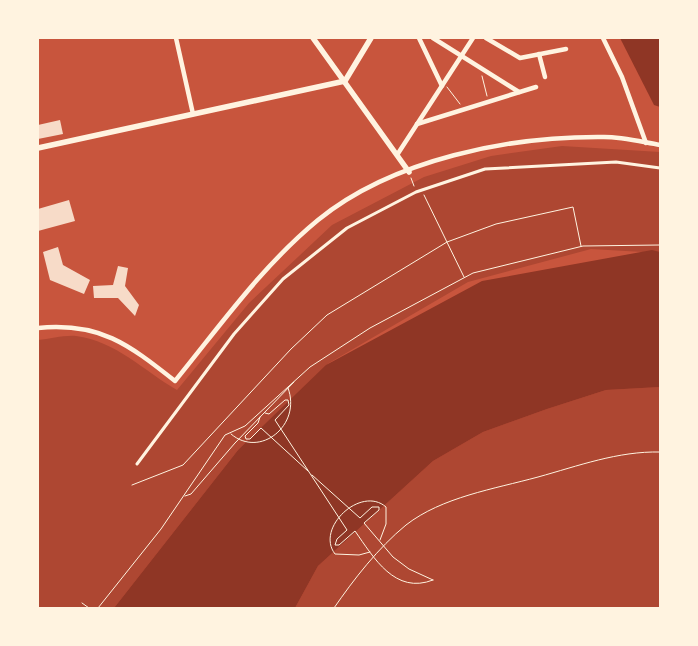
<svg xmlns="http://www.w3.org/2000/svg" width="698" height="646" viewBox="0 0 698 646" font-family="'Zilla Slab',serif">
  <style>
    .green { fill: #ae4732 }
    .water { fill: #8f3625 }
    .building { fill: #f7dbc8 }
    .lines { fill: none; stroke-linecap: round; stroke-linejoin: round }
    .path { stroke: #fff3e0; stroke-width: 1 }
    .pedestrian { stroke: #fff3e0; stroke-width: 3 }
    .minor { stroke: #fff3e0; stroke-width: 4.5 }
    .tertiary { stroke: #fff3e0; stroke-width: 5.5 }
  </style>
  <rect width="100%" height="100%" fill="#c8553d"/>
  <g class="green">
    <path d="M562,146L660,152V253L591,249L468,282L329,363L238,450L114,608H38V340C50,339 64,335 76,336C116,341 144,371 177,390L249,303L332,225L424,177L491,156Z"/>
    <polygon points="660,387 660,608 295,608 318,566 433,461 483,432 547,409 606,390"/>
  </g>
  <g class="water">
    <polygon points="620,38 660,38 660,107 654,105"/>
    <polygon points="652,250 660,252 660,387 606,390 547,409 483,432 433,461 318,566 295,608 114,608 238,450 326,365 482,281"/>
  </g>
  <g class="building">
    <polygon points="60,120 63,134 38,139 38,125"/>
    <polygon points="69,200 75,221 38,231 38,209"/>
    <polygon points="58,247 63,265 90,280 84,294 50,280 43,252"/>
    <polygon points="118,266 128,268 125,286 139,305 135,316 118,298 94,298 93,286 113,285"/>
  </g>
  <g class="lines">
    <g class="path">
      <polyline points="482,76 487,96"/>
      <polyline points="447,87 460,104"/>
      <polyline points="411,178 414,186"/>
      <polyline points="424,195 464,277"/>
      <path d="M265,413L269,414L285,400H288L289,405L275,420L347,530L337,539L335,545H339L355,531C374,558 395,595 433,580"/>
      <polyline points="260,417 258,423 245,436 246,439 250,439 261,428 308,471"/>
      <path d="M231,434C260,459 302,425 288,388"/>
      <polyline points="312,475 360,518 372,507 379,507 379,510 364,523 393,557 409,569 433,580"/>
      <polyline points="132,485 183,465 291,349 327,315 447,242 496,224 573,207 581,246"/>
      <polyline points="185,496 191,494 235,443 294,382"/>
      <path d="M370,552L359,555L335,554C315,528 361,485 386,507V524L380,540"/>
      <polyline points="82,603 89,608"/>
      <polyline points="98,608 161,529 225,435 245,426 310,367 370,328 473,273 583,246 660,245"/>
      <path d="M334,608C354,579 378,548 406,525C442,497 494,489 538,477C578,466 618,451 660,452"/>
    </g>
    <polyline class="pedestrian" points="137,464 234,334 283,279 347,228 416,192 485,169 616,162 660,168"/>
    <g class="minor">
      <polyline points="176,38 193,114"/>
      <polyline points="419,38 442,86"/>
      <polyline points="433,38 519,92"/>
      <polyline points="486,38 520,58 566,49"/>
      <polyline points="603,38 622,77 646,143"/>
      <polyline points="539,54 545,77"/>
      <polyline points="417,124 536,87"/>
      <polyline points="397,155 473,38"/>
      <path d="M38,328C100,322 128,344 175,381C220,326 262,266 318,220C393,159 510,136 604,137C623,137 642,142 660,145"/>
    </g>
    <g class="tertiary">
      <polyline points="313,38 409,172"/>
      <polyline points="38,148 345,81 371,38"/>
    </g>
  </g>
  <rect width="698" height="646" fill="none" stroke="#fff3e0" stroke-width="78"/>
</svg>
